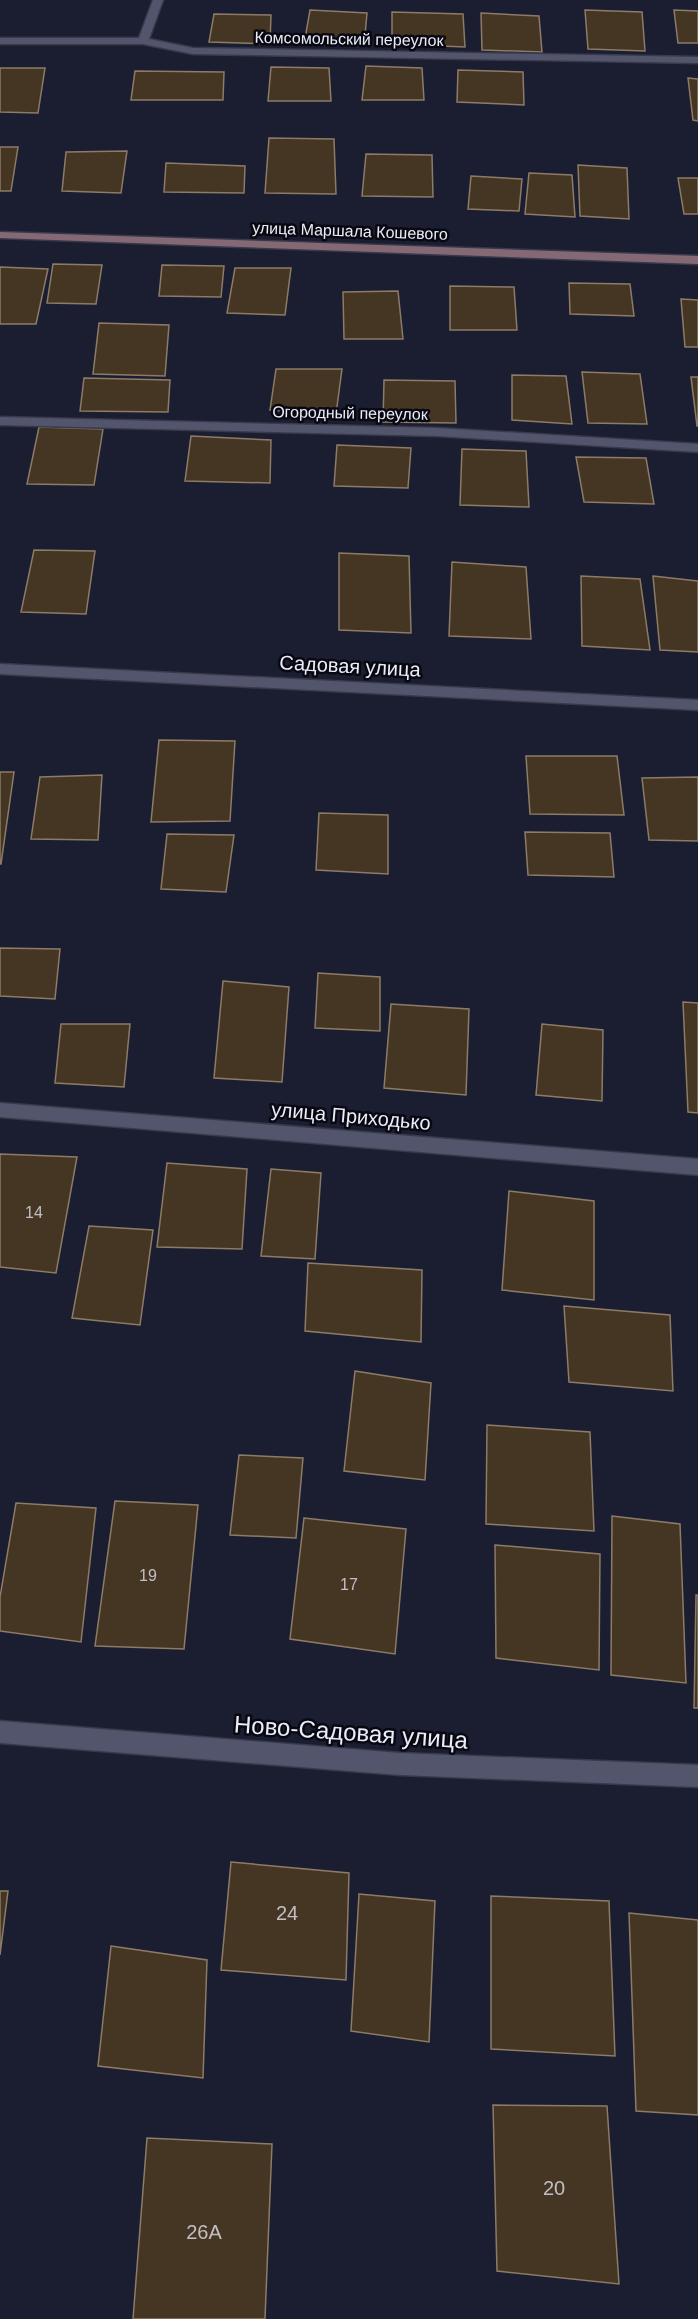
<svg xmlns="http://www.w3.org/2000/svg" width="698" height="2319" viewBox="0 0 698 2319" font-family="Arial,sans-serif">
  <style>
    .building { fill: #453623; stroke: #8c7b67; stroke-width: 1.5 }
    .lines { fill: none; stroke-linecap: round; stroke-linejoin: round }
    .street-casing { stroke: #38394a; stroke-width: 3 }
    .secondary-casing { stroke: #38394a; stroke-width: 3 }
    .street { fill: #52556c; fill-rule: evenodd }
    .secondary { fill: #846975; fill-rule: evenodd }
    .labels { text-anchor: middle; dominant-baseline: central; stroke-width: 5; stroke-linejoin: round; paint-order: stroke }
    .far-street-label { font-size: 16px; fill: #eaecf9; stroke: #080811 }
    .number-label { font-size: 16px; fill: #c1bec4 }
    .street-label { font-size: 20px; fill: #eaecf9; stroke: #080811 }
    .near-number-label { font-size: 20px; fill: #c1bec4 }
    .near-street-label { font-size: 24px; fill: #eaecf9; stroke: #080811 }
  </style>
  <rect width="100%" height="100%" fill="#1b1d31"/>
  <g class="building">
    <polygon points="310,10 367,13 364,46 304,44"/>
    <polygon points="585,10 642,12 645,51 588,49"/>
    <polygon points="674,10 698,11 698,43 678,43"/>
    <polygon points="392,12 463,14 465,47 392,44"/>
    <polygon points="481,13 539,16 542,52 482,50"/>
    <polygon points="214,14 271,15 270,44 209,42"/>
    <polygon points="366,66 422,68 424,100 362,100"/>
    <polygon points="271,67 329,68 331,101 268,101"/>
    <polygon points="0,68 45,68 38,113 0,112"/>
    <polygon points="458,70 523,72 524,105 457,102"/>
    <polygon points="135,71 224,72 223,100 131,100"/>
    <polygon points="688,78 698,79 698,121 693,120"/>
    <polygon points="269,138 334,139 336,194 265,193"/>
    <polygon points="0,147 18,147 11,191 0,191"/>
    <polygon points="127,151 121,193 62,191 66,152"/>
    <polygon points="366,154 432,155 433,197 362,196"/>
    <polygon points="166,163 245,166 244,193 164,192"/>
    <polygon points="578,165 627,168 629,219 580,216"/>
    <polygon points="529,173 572,175 575,217 525,214"/>
    <polygon points="471,176 522,179 519,211 468,209"/>
    <polygon points="678,178 698,178 698,214 684,214"/>
    <polygon points="53,264 102,265 96,304 47,303"/>
    <polygon points="162,265 224,266 221,297 159,296"/>
    <polygon points="0,267 48,269 36,324 0,324"/>
    <polygon points="235,268 291,268 285,315 227,313"/>
    <polygon points="569,283 630,284 634,316 570,314"/>
    <polygon points="450,286 514,287 517,330 450,330"/>
    <polygon points="398,291 403,339 344,339 343,292"/>
    <polygon points="681,299 698,300 698,347 685,347"/>
    <polygon points="99,323 169,325 165,376 93,374"/>
    <polygon points="276,369 342,369 336,414 270,410"/>
    <polygon points="582,372 640,374 647,424 588,423"/>
    <polygon points="512,375 566,376 572,424 512,420"/>
    <polygon points="691,377 698,377 698,426 697,426"/>
    <polygon points="84,378 170,380 168,412 80,411"/>
    <polygon points="384,380 455,381 456,423 383,422"/>
    <polygon points="39,427 103,429 94,485 27,484"/>
    <polygon points="191,436 271,440 270,483 185,481"/>
    <polygon points="337,445 411,448 408,488 334,486"/>
    <polygon points="462,449 526,451 529,507 460,505"/>
    <polygon points="576,457 646,458 654,504 584,502"/>
    <polygon points="34,550 95,551 86,614 21,612"/>
    <polygon points="339,553 409,556 411,633 339,630"/>
    <polygon points="452,562 526,567 531,639 449,636"/>
    <polygon points="581,576 640,579 650,650 582,646"/>
    <polygon points="653,576 698,581 698,652 660,650"/>
    <polygon points="159,740 235,741 230,821 151,822"/>
    <polygon points="526,756 617,756 624,815 530,814"/>
    <polygon points="0,772 14,772 1,864 0,864"/>
    <polygon points="102,775 98,840 31,839 40,777"/>
    <polygon points="698,777 698,841 649,840 642,778"/>
    <polygon points="319,813 388,815 388,874 316,870"/>
    <polygon points="525,832 610,833 614,877 528,875"/>
    <polygon points="167,834 234,835 226,892 161,889"/>
    <polygon points="0,948 60,949 55,999 0,996"/>
    <polygon points="318,973 380,977 380,1031 315,1028"/>
    <polygon points="223,981 289,987 282,1082 214,1078"/>
    <polygon points="683,1002 698,1003 698,1113 688,1112"/>
    <polygon points="391,1004 469,1009 466,1095 384,1088"/>
    <polygon points="61,1024 130,1024 124,1087 55,1083"/>
    <polygon points="542,1024 603,1030 602,1101 536,1095"/>
    <polygon points="0,1154 77,1157 56,1273 0,1267"/>
    <polygon points="167,1163 247,1169 242,1249 157,1247"/>
    <polygon points="271,1169 321,1173 315,1259 261,1256"/>
    <polygon points="509,1191 594,1201 594,1300 502,1290"/>
    <polygon points="89,1226 153,1230 140,1325 72,1318"/>
    <polygon points="308,1263 422,1270 421,1342 305,1331"/>
    <polygon points="564,1306 670,1315 673,1391 569,1382"/>
    <polygon points="355,1371 431,1383 425,1480 344,1471"/>
    <polygon points="487,1425 590,1432 594,1531 486,1524"/>
    <polygon points="239,1455 303,1458 296,1538 230,1535"/>
    <polygon points="115,1501 198,1505 184,1649 95,1646"/>
    <polygon points="16,1503 96,1508 81,1642 0,1631 0,1597"/>
    <polygon points="612,1516 680,1524 686,1683 611,1675"/>
    <polygon points="304,1518 406,1529 395,1654 290,1639"/>
    <polygon points="495,1545 600,1554 599,1670 496,1658"/>
    <polygon points="696,1595 698,1595 698,1708 694,1708"/>
    <polygon points="231,1862 349,1873 346,1980 221,1970"/>
    <polygon points="0,1891 8,1891 0,1955"/>
    <polygon points="359,1894 435,1901 429,2042 351,2031"/>
    <polygon points="491,1896 609,1901 615,2056 491,2049"/>
    <polygon points="629,1913 698,1920 698,2115 636,2111"/>
    <polygon points="111,1946 207,1960 203,2078 98,2066"/>
    <polygon points="493,2105 607,2106 619,2284 497,2271"/>
    <polygon points="147,2138 272,2144 265,2319 133,2319"/>
  </g>
  <g class="lines">
    <defs>
      <g id="street">
        <polygon points="153,0 163,0 149,39 193,48 698,57 698,63 193,54 143,44 0,44 0,38 139,38"/>
        <polygon points="0,417 437,428 698,444 698,452 437,436 0,425"/>
        <polygon points="0,664 698,700 698,710 0,674"/>
        <polygon points="0,1103 698,1159 698,1175 0,1117"/>
        <polygon points="0,1721 400,1753 698,1765 698,1787 400,1775 0,1743"/>
      </g>
      <polygon id="secondary" points="0,232 698,256 698,264 0,238"/>
    </defs>
    <use href="#street" class="street-casing"/>
    <use href="#secondary" class="secondary-casing"/>
    <use href="#street" class="street"/>
    <use href="#secondary" class="secondary"/>
  </g>
  <g class="labels">
    <g class="far-street-label">
      <text transform="translate(349 39) rotate(1)">Комсомольский переулок</text>
      <text transform="translate(350 231) rotate(2)">улица Маршала Кошевого</text>
      <text transform="translate(350 413) rotate(1)">Огородный переулок</text>
    </g>
    <g class="number-label">
      <text x="34" y="1212">14</text>
      <text x="148" y="1575">19</text>
      <text x="349" y="1584">17</text>
    </g>
    <g class="street-label">
      <text transform="translate(350 666) rotate(3)">Садовая улица</text>
      <text transform="translate(351 1116) rotate(5)">улица Приходько</text>
    </g>
    <g class="near-number-label">
      <text x="287" y="1913">24</text>
      <text x="554" y="2188">20</text>
      <text x="204" y="2232">26А</text>
    </g>
    <g class="near-street-label">
      <text transform="translate(351 1732) rotate(4)">Ново-Садовая улица</text>
    </g>
  </g>
</svg>
